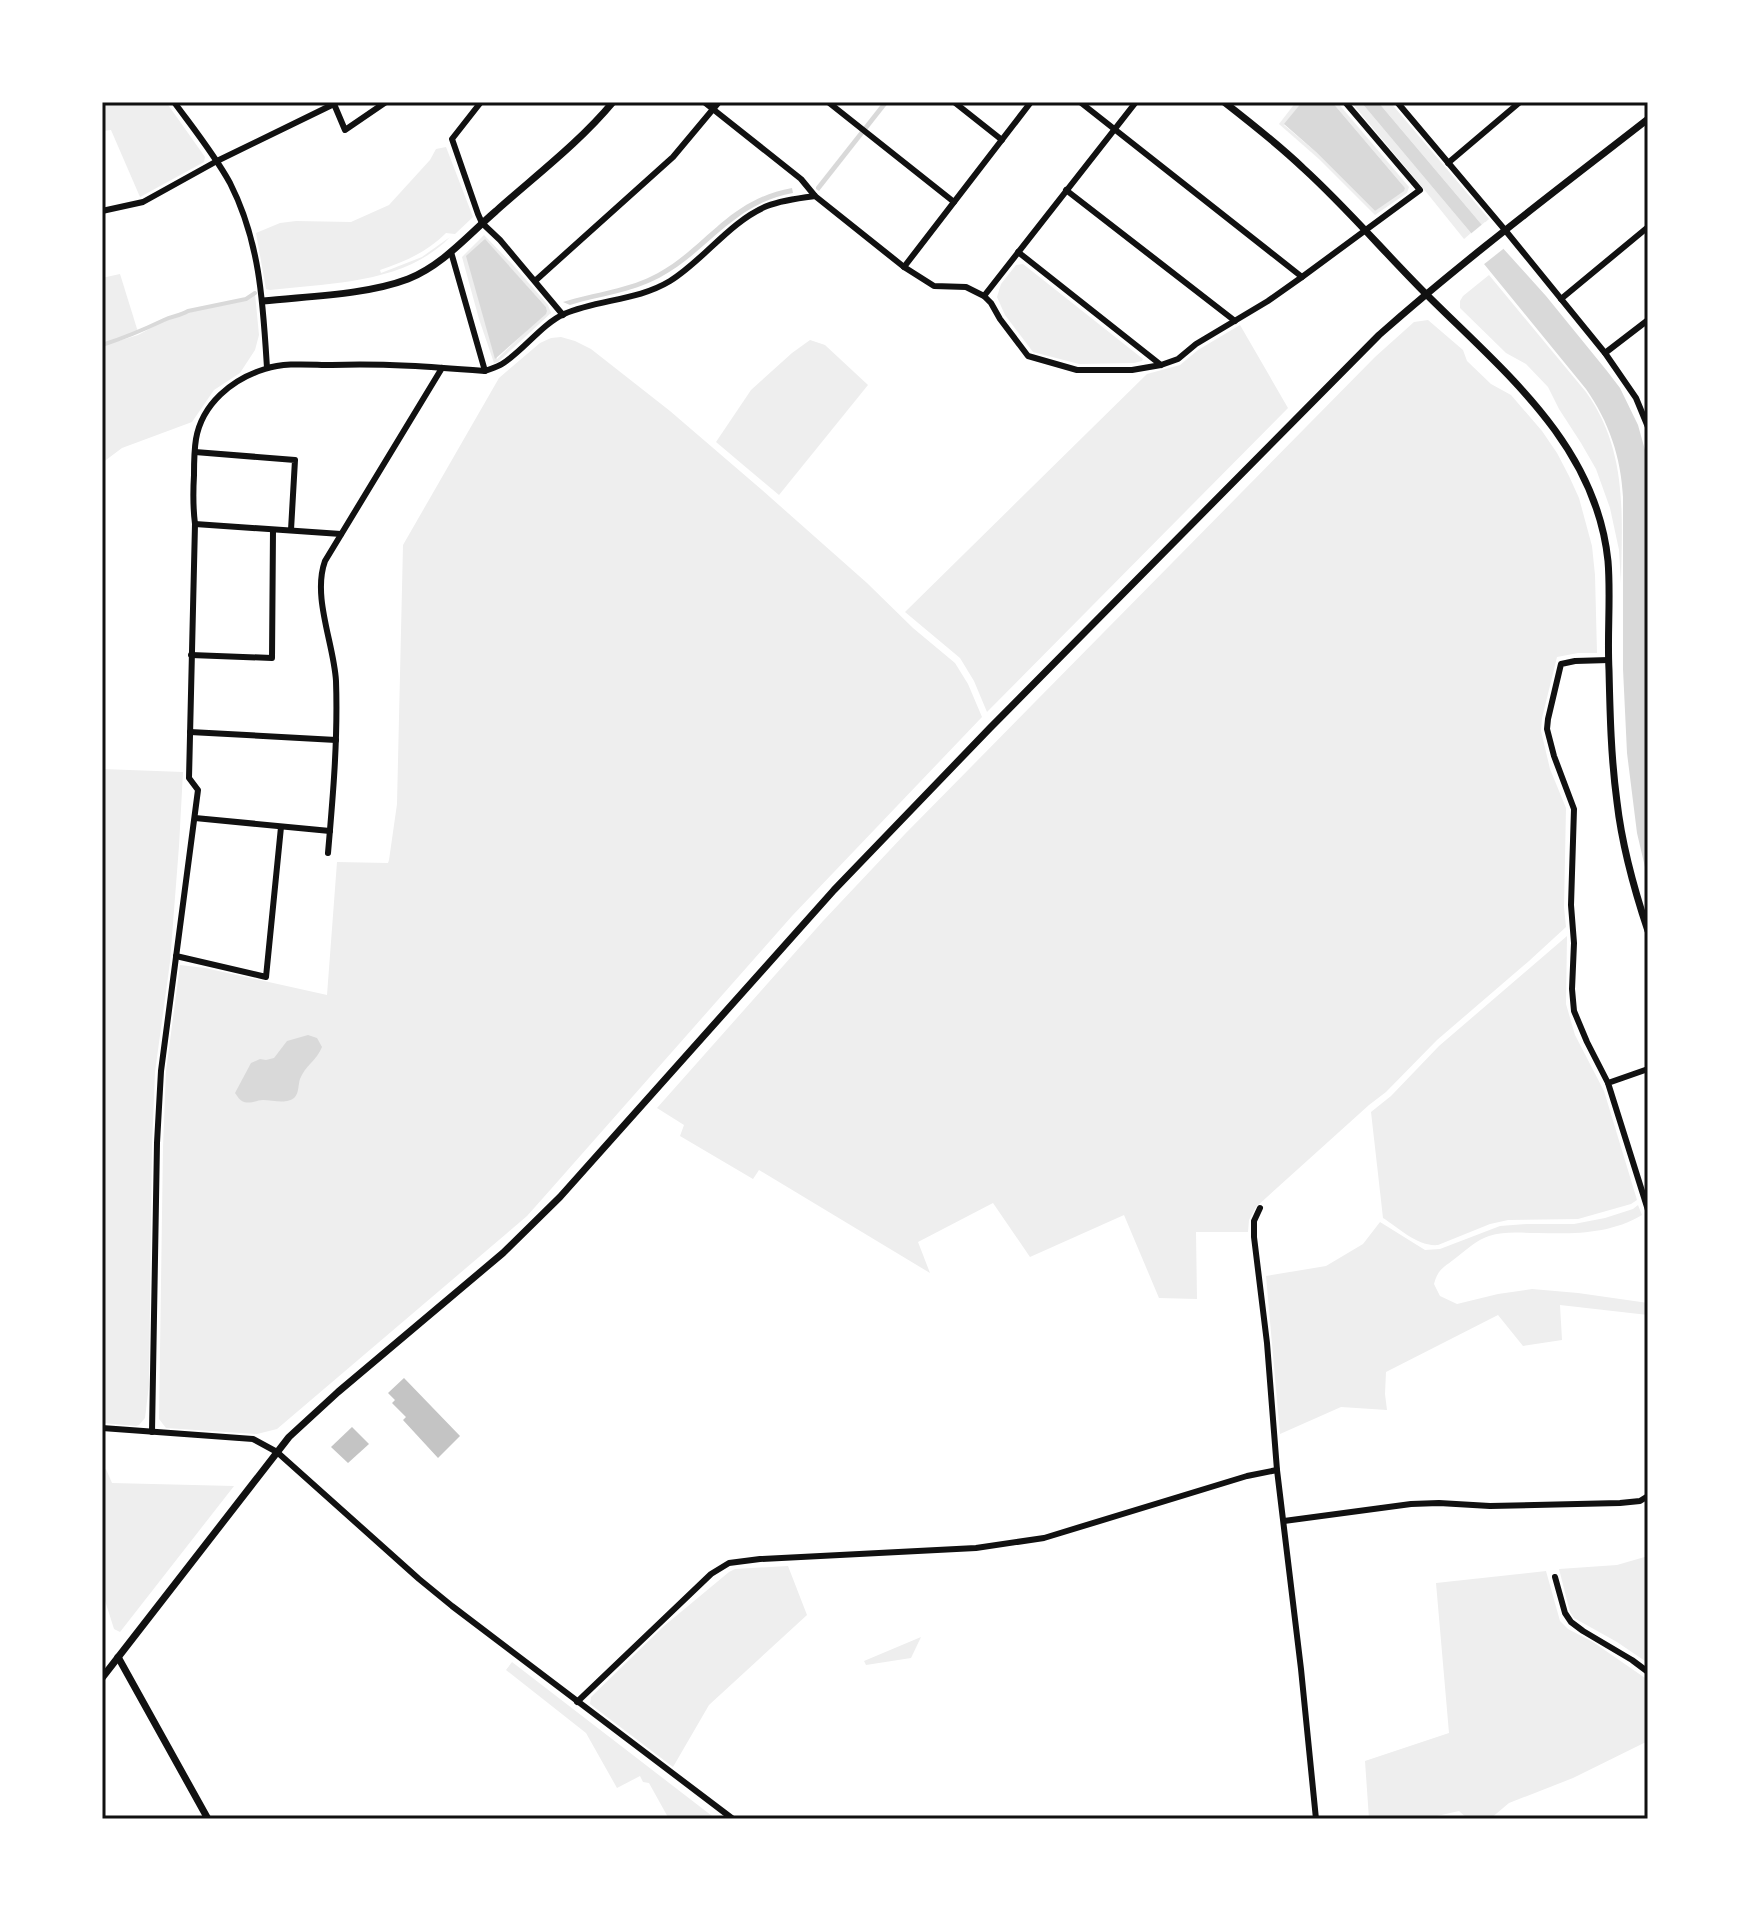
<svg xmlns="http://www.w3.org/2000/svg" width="1750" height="1921" viewBox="0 0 1750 1921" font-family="Quicksand,sans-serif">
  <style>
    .green { fill: #eee; fill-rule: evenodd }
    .water { fill: #d9d9d9 }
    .pier { fill: #fff }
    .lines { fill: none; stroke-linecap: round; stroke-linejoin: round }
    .stream { stroke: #d9d9d9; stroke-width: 4 }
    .building { fill: #c4c4c4 }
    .minor { stroke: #111; stroke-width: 6 }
    .tertiary { stroke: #111; stroke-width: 7 }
    .neatline { fill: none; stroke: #111; stroke-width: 3 }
  </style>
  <rect width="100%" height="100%" fill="#fff"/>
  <g class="green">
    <polygon points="102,102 166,102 205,157 204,162 140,197 111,130 102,131"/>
    <polygon points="1296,102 1302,102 1284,125 1316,152 1375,211 1405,188 1332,102 1337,102 1409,187 1407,193 1375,215 1319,159 1279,124"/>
    <polygon points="1351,102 1361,102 1471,233 1464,239 1427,193"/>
    <polygon points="1378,102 1390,102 1489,219 1482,225"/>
    <path d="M446,147L473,217L455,234L446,233C428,251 405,262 380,270L381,273L422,257L450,237C405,284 330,283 270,290L266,289L256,233L280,223L296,221L351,222L389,205L430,160L436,149Z"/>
    <path d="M484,235L513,265L548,305L551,313L498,362L494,363L479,319L462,257ZM485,240L546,307L547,311L497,359Z"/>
    <polygon points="1023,264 1143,359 1142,361 1134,363 1079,364 1033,352 1005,315 997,297 1001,284 1016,265"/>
    <polygon points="120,274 138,332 102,344 102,278"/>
    <path d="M1489,275L1586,392C1628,451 1622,515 1621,584L1619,550L1610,508L1596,469L1581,443L1559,409L1548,387L1526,364L1506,353L1460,308V301L1463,296Z"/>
    <polygon points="255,294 259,335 255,350 240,373 214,390 192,422 122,448 102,463 102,346 138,335 166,320 193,310 246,300"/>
    <polygon points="1428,320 1463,350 1467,361 1491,384 1511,395 1542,431 1557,453 1569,476 1579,498 1592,546 1595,575 1597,653 1578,653 1557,657 1542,718 1541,731 1550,769 1566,808 1564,907 1566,927 1529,961 1437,1040 1386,1092 1369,1105 1256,1207 1249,1220 1248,1232 1196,1232 1197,1299 1159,1298 1124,1215 1030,1257 993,1203 918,1242 930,1273 759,1170 753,1179 680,1136 684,1125 657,1108 823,921 905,834 1375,357 1414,322"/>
    <polygon points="1240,325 1288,408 987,712 974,681 960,658 905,612 1147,374 1180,365 1198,350"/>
    <polygon points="561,337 575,341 591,349 670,411 762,490 867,583 913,628 955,663 968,684 982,717 792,916 551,1189 527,1216 506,1234 277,1429 257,1434 166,1428 159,1419 163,1147 166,1071 180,965 205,968 327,995 337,862 388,863 389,860 397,804 403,545 499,378 540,343 551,338"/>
    <polygon points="810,340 825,345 868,385 779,495 716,442 751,390 792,353"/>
    <polygon points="102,769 183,772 179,846 170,962 155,1072 152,1146 149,1385 145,1418 139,1425 136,1426 102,1423"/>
    <path d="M1567,936L1566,1004L1575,1035L1604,1091L1637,1200L1631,1204L1578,1219L1508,1220L1490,1224L1438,1245C1418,1247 1399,1228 1383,1218L1371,1112L1391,1096L1439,1046Z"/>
    <path d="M1638,1205L1642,1215C1610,1234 1575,1234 1538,1233C1522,1233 1504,1231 1489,1236C1477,1240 1467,1249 1457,1257C1445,1267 1438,1268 1434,1284L1440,1296L1457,1304L1498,1294L1532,1289L1578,1293L1648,1303V1315L1560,1305L1562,1340L1523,1346L1498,1315L1386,1372L1385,1394L1387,1410L1341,1407L1280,1434L1266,1276L1326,1266L1363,1244L1380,1222L1425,1250L1440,1249L1500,1226L1526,1224H1574L1605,1218L1633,1209Z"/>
    <polygon points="106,1469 112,1483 234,1486 120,1632 114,1629 102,1591 102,1471"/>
    <polygon points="1648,1556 1648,1663 1617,1642 1574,1618 1570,1612 1559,1569 1617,1565"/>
    <polygon points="788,1566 807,1615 709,1705 673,1767 590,1704 591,1697 664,1626 729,1572 735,1569"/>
    <polygon points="1546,1571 1560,1621 1568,1629 1593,1642 1648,1680 1648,1741 1573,1778 1509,1803 1490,1819 1468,1819 1459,1811 1424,1819 1369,1819 1365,1761 1449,1733 1436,1583"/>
    <polygon points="921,1637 911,1658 866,1665 864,1661"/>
    <polygon points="512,1662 716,1819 669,1819 649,1783 643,1782 640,1776 617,1788 586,1733 506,1670"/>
  </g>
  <g class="water">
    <polygon points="883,102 889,102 819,191 816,189 816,187"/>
    <polygon points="1302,102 1332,102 1405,188 1404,191 1375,211 1316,152 1284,124"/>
    <path d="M1361,102H1378L1482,225L1546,296L1607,371L1620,388L1638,425L1648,461V880L1637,833L1627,753L1623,669V497C1621,457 1609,422 1586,389L1484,264L1471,233Z"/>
    <path d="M792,188L793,193C734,203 708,252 659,278C631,293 599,296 570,305L563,302C595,292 629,289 658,273C708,245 729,199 792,188Z"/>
    <polygon points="485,239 546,307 547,311 546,314 495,359 466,256"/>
    <path d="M308,1035L317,1038L322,1047C317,1060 305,1066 300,1079C298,1085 299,1092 295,1097C287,1105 273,1100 263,1100C257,1100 251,1104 244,1102C239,1100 238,1097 235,1093L251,1063L260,1059L266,1060L274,1058L287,1041Z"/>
  </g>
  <polygon class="pier" points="1485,222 1507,246 1483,265 1477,258 1468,236"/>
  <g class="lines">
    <path class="stream" d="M102,345C124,338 143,330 164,320C172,316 180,316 188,311L246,299L255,293"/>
  </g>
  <g class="building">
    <polygon points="404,1378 460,1436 438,1458 403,1420 406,1417 392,1403 395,1400 388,1393"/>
    <polygon points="352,1427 369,1444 348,1463 331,1447"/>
  </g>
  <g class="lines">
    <g class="minor">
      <path d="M174,102C193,128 214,154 230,183C260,242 263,303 267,368"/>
      <polyline points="481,102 452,139 478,214 482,223 500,240 563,315"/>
      <polyline points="704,102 801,179 815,196 904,267 934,286 966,287 984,296 991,303 1000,319 1028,356 1077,370 1132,370 1161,365 1178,359 1196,344 1268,301 1302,277 1420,190 1345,102"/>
      <polyline points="828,102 954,202"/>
      <polyline points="954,102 1002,140"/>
      <polyline points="1080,102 1302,277"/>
      <polyline points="1397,102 1505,230 1605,353 1636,398 1648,427"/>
      <polyline points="1448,163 1520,102"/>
      <polyline points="1066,190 1235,321"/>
      <polyline points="102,211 143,202 217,161 334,104 345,130 386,102"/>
      <polyline points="451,252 485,371"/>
      <polyline points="1018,252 1161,365"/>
      <polyline points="904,267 1031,102"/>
      <polyline points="535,281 673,157 719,102"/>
      <polyline points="984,296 1136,102"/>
      <polyline points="1561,299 1648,227"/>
      <polyline points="1605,353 1648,320"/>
      <polyline points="195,452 295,460 291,530"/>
      <polyline points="195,524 341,534"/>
      <polyline points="191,655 272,658 273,530"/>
      <polyline points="190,732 336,740"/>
      <polyline points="195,818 330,831"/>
      <path d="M328,853C333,796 338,739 336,681C334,644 312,597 325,561L442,368"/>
      <polyline points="176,956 266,977 281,827"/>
      <polyline points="1648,1069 1608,1083 1648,1210"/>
      <polyline points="1608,1083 1587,1042 1574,1011 1572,989 1574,943 1571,905 1574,809 1554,756 1547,729 1548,719 1561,664 1575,661 1609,660"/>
      <polyline points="1260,1208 1254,1221 1254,1237 1267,1343 1277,1470 1301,1669 1316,1819"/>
      <polyline points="102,1428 253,1439 277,1452 419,1579 452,1606 733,1819"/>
      <path d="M152,1432L157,1143L161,1071L198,790L189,778L195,524C193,508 193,492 194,475C194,463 194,451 196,439C202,404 232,379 265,369C286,362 311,365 332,365C383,363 434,367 485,371C490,369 497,367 502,364C522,352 542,324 564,314C598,299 637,301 670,281C704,260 729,222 767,206C782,200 799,198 815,196"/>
      <polyline points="1284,1521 1411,1504 1439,1503 1490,1506 1620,1503 1640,1501 1648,1496"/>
      <polyline points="1555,1577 1565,1613 1571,1622 1583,1631 1632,1660 1648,1672"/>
      <polyline points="577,1702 711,1574 729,1563 760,1559 976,1548 1044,1538 1247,1476 1277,1470"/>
    </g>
    <g class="tertiary">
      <path d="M1224,102C1251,123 1278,144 1303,168C1346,207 1384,252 1425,293C1503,371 1596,444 1608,561C1611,597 1607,634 1609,670C1610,714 1611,758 1617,802C1622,846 1634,889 1648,931"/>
      <path d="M263,301C309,296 366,295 408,279C443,265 468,235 496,211C535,176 579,143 613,102"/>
      <polyline points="118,1657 208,1819"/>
      <path d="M102,1678L289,1437L338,1392L503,1253L560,1197L834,890L990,728L1379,335C1465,259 1557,190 1648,119"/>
    </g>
  </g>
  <rect width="1750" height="1921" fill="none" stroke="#ffffff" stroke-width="208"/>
  <rect x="104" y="104" width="1542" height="1713" class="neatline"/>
</svg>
